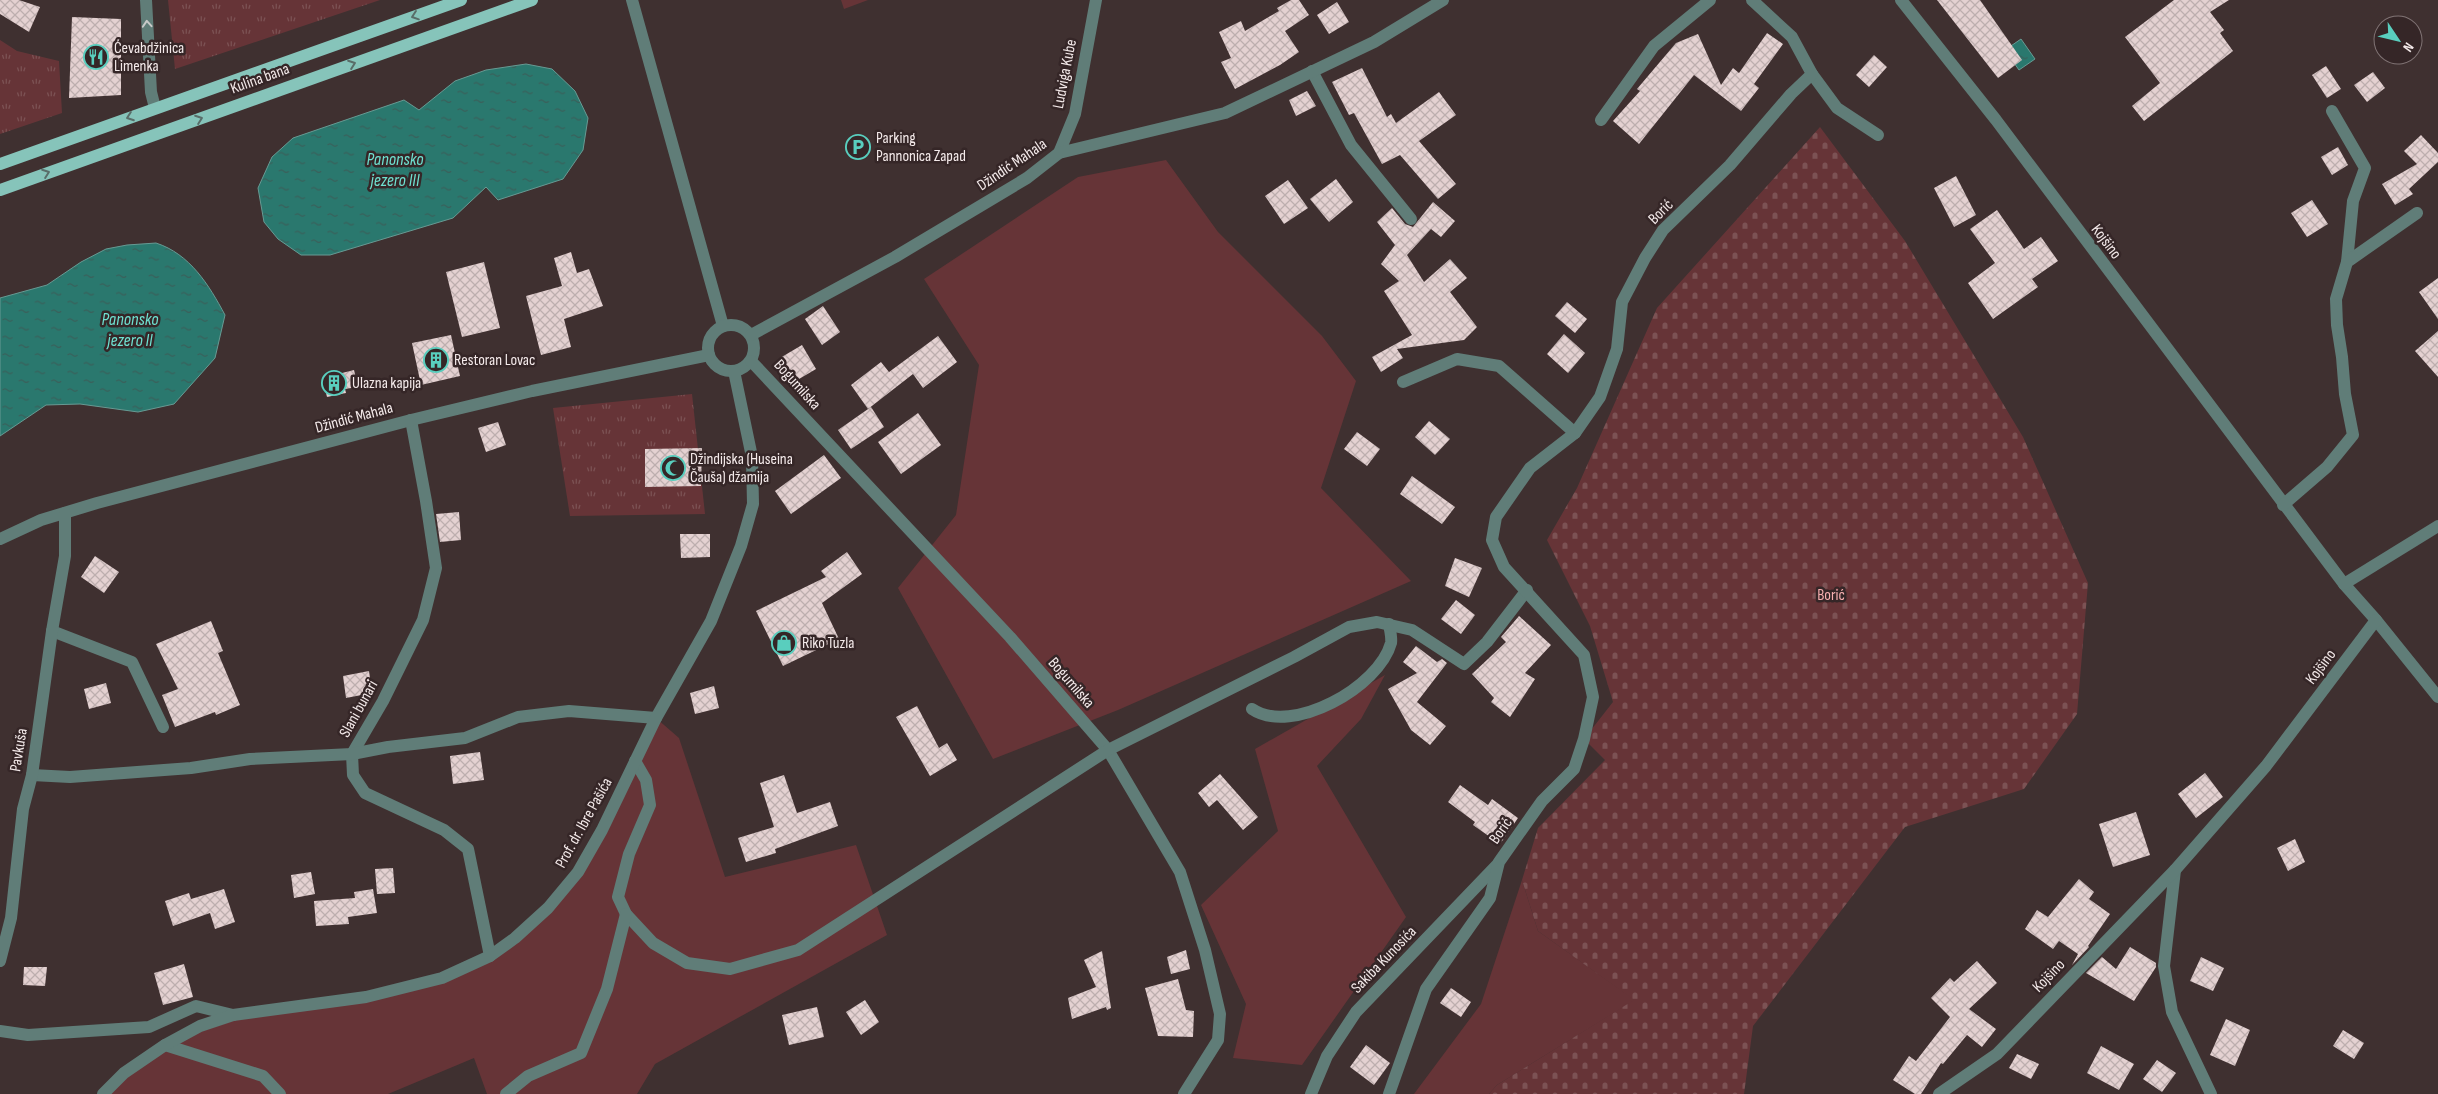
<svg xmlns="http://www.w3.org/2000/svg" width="2438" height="1094" viewBox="0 0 2438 1094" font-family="'Sofia Sans Condensed',sans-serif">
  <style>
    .green { fill: #663437 }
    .cemetery { fill: url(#cemetery-stones) }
    .park { fill: url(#park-tufts) }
    .water { fill: url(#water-ripples); stroke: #679a93 }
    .building { fill: url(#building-cross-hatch) }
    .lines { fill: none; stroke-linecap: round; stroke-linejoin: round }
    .minor { stroke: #607d78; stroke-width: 12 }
    .major { stroke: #86c4ba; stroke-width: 12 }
    .oneway { stroke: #596d69 }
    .oneway2 { stroke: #c8c9c8 }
    .labels { text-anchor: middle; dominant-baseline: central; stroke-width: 5; stroke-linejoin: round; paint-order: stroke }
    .poi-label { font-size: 16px; fill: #f4eaea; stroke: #352627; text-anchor: start }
    .street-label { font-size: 16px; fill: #f4eaea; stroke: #352627 }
    .park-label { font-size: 16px; fill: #f8b0b1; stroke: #352627 }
    .water-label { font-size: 18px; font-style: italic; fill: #6fe1d1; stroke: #352627 }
  </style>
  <defs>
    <pattern id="cemetery-stones" width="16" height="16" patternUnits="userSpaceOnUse" patternTransform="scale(1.25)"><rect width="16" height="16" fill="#663437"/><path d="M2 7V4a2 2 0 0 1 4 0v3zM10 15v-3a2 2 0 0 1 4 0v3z" fill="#7c5254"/></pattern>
    <pattern id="park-tufts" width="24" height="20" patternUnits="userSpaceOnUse" patternTransform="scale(1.25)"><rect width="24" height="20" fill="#663437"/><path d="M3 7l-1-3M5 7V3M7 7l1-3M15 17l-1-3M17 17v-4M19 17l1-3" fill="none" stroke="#7c5254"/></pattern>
    <pattern id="water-ripples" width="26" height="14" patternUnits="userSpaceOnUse" patternTransform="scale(1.25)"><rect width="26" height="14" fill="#2a786e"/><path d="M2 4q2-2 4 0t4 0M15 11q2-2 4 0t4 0" fill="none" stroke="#3a5f5a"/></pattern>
    <pattern id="building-cross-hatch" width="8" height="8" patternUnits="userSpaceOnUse" patternTransform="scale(1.25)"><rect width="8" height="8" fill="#e4d1d1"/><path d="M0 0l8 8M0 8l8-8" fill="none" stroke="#bdaeae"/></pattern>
  </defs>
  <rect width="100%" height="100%" fill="#3f3030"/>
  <g class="green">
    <polygon points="841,0 868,0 844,9"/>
    <polygon points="1166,160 1218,232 1322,336 1356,381 1321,488 1411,581 1118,710 993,759 898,588 956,515 979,365 924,279 1078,177"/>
    <polygon points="1385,675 1361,719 1317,766 1406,917 1302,1065 1233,1058 1246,1004 1201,905 1278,831 1255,749"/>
    <polygon points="656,718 679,738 725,877 856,845 887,935 655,1064 637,1094 487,1094 474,1058 388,1094 103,1094 200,1026 366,997 490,956 578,872"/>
    <polygon points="1522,880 1538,931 1635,1000 1497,1085 1489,1094 1414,1094 1481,1004"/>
  </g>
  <polygon class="cemetery" points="1820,127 1905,241 2023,437 2088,583 2077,714 2024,789 1905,827 1753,1026 1744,1094 1489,1094 1497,1085 1634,1000 1538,931 1522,880 1538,828 1605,760 1584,739 1613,702 1590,626 1547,540 1577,488 1657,308"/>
  <g class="park">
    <polygon points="168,0 380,0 175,69"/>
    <polygon points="0,40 17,51 59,61 62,113 0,134"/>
    <polygon points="692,394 705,514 570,516 553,408"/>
  </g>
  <g class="water">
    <polygon points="2021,39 2035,59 2019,70 2005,50"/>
    <polygon points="526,64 552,69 575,91 588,118 583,150 563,179 498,200 486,187 453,218 330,255 301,255 278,239 264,222 258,188 272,157 293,138 404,100 419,110 455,81 486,70"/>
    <path d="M156,243C190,254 209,285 225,315L215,358L174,404L138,412L80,404L46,405L0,436V298L47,285L81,262L106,249L127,245Z"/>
  </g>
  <g class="building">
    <polygon points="0,0 19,0 40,7 29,32 0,14"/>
    <polygon points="1291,0 1299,0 1309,15 1285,31 1299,52 1280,65 1235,89 1221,62 1231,58 1219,32 1241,21 1245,31 1279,11 1277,8"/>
    <polygon points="1937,0 1980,0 2022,60 1998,78"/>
    <polygon points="2174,0 2229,0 2210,12 2224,30 2220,33 2233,51 2144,121 2132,106 2160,83 2125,37"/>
    <polygon points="1337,2 1349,22 1329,34 1317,15"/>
    <polygon points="72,17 121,19 121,95 69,98"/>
    <polygon points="1767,33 1783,44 1754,84 1759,88 1741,111 1694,75 1639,144 1613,121 1640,91 1637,89 1676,43 1698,34 1721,85 1733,68 1739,73"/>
    <polygon points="1874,55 1887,67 1869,87 1856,75"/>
    <polygon points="2326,66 2341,89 2327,98 2312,75"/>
    <polygon points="1362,68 1387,117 1391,114 1396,123 1439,92 1456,115 1419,141 1456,184 1438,199 1400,155 1382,164 1354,113 1349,115 1332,82"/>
    <polygon points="2373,72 2385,88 2367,102 2354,85"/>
    <polygon points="1307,91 1316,106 1296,116 1289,100"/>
    <polygon points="2421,135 2438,153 2438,162 2409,189 2413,194 2395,205 2382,184 2417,164 2404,151"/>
    <polygon points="2338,147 2348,165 2332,175 2321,157"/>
    <polygon points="1956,176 1976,215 1954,227 1934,188"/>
    <polygon points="1336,179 1353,202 1329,222 1310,199"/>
    <polygon points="1288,180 1308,208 1284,224 1265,196"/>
    <polygon points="2312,200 2328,224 2307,237 2291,213"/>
    <polygon points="1433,202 1455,221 1441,237 1431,229 1407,255 1424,282 1450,259 1467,278 1450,292 1477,327 1464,340 1397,349 1403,358 1381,372 1372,357 1412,335 1384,291 1399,281 1381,264 1395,245 1377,222 1392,208 1405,224 1413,227"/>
    <polygon points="1997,210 2024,249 2041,237 2058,261 2032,279 2038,287 1993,319 1968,283 1995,263 1970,229"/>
    <polygon points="571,252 577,273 589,269 603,306 564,319 571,347 541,355 526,296 562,286 554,258"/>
    <polygon points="484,262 500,328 462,337 446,272"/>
    <polygon points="2438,278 2438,319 2419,292"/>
    <polygon points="1567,302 1587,319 1575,333 1555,316"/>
    <polygon points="823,306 840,332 822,345 805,319"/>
    <polygon points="2438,331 2438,377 2415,351"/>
    <polygon points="1564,334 1585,353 1568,373 1547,354"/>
    <polygon points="451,335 460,376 421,385 412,343"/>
    <polygon points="938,336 957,362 923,388 913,374 868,409 851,385 881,362 889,372"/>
    <polygon points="802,345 816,369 794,382 780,358"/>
    <polygon points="354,370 358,387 345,389 346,393 327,397 322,378"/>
    <polygon points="871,407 884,427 851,449 838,430"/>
    <polygon points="918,413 941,445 901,474 878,442"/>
    <polygon points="1429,421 1450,439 1435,455 1415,437"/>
    <polygon points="498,422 506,445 486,452 478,428"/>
    <polygon points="1357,432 1380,449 1367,466 1344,449"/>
    <polygon points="702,448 701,486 645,487 645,449"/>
    <polygon points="824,455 841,478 791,514 775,491"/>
    <polygon points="1412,476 1455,507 1442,524 1400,494"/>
    <polygon points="459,512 461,540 440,542 436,514"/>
    <polygon points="680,534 710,534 710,557 681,558"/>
    <polygon points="847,552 862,574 822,603 839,639 783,666 756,611 826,577 821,571"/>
    <polygon points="95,556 119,572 104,593 81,577"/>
    <polygon points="1455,558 1482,568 1469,597 1445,586"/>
    <polygon points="1456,600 1475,615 1461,634 1441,619"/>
    <polygon points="1519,616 1551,645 1525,673 1535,679 1510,717 1491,702 1494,698 1472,674 1506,642 1501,637"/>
    <polygon points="211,621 223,651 218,653 240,705 216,715 215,712 175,727 162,695 178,689 156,644"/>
    <polygon points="1416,646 1437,662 1442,659 1447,663 1417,702 1446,726 1430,745 1411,730 1388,689 1417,673 1403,662"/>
    <polygon points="369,671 372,693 346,698 343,676"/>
    <polygon points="106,683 111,703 89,709 84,689"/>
    <polygon points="714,686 719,708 695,714 690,693"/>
    <polygon points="917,706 939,748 947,743 957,760 930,776 896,717"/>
    <polygon points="480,752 484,780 453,784 450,756"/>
    <polygon points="2205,773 2223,797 2196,818 2178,794"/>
    <polygon points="1220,774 1258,817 1243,830 1217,800 1209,807 1198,793"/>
    <polygon points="784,775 797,813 830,802 838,826 775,849 776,853 746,862 738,838 774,827 760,783"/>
    <polygon points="1460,785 1488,805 1492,799 1518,818 1500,844 1473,825 1475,822 1448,802"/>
    <polygon points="2136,812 2150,855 2113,867 2099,824"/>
    <polygon points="2295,839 2305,862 2288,871 2277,848"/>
    <polygon points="393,868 395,893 377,894 375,869"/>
    <polygon points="311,872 315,894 294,898 291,875"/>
    <polygon points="2079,879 2094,892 2089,899 2110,914 2088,946 2089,947 2072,965 2078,954 2059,941 2053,949 2025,929 2037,910 2048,917"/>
    <polygon points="224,889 235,922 215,929 210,913 173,926 165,901 189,893 191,899"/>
    <polygon points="373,889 377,913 348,917 349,924 316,926 314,901 355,898 354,892"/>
    <polygon points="2130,947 2156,963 2156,967 2134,1001 2086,973 2102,957 2116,969"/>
    <polygon points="1186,950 1190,969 1171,974 1167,957"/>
    <polygon points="1102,951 1111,1008 1107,1010 1106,1007 1072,1019 1068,998 1096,987 1084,960"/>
    <polygon points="2201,957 2224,968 2213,991 2190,981"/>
    <polygon points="1977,961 1997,983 1969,1009 1996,1029 1982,1047 1967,1035 1943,1064 1941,1063 1921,1094 1915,1094 1893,1080 1909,1056 1916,1061 1950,1017 1931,998 1950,978 1954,982"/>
    <polygon points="184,964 193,997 163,1005 154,973"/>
    <polygon points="24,967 47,967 45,986 23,985"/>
    <polygon points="1178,979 1186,1010 1194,1011 1193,1037 1158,1036 1145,988"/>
    <polygon points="1451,988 1471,1002 1461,1017 1440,1003"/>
    <polygon points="865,1000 879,1022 861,1035 846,1012"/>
    <polygon points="817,1007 824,1037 789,1045 782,1015"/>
    <polygon points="2226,1019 2250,1030 2235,1066 2210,1055"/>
    <polygon points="2343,1030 2364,1043 2354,1059 2333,1046"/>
    <polygon points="1366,1045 1390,1063 1374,1085 1350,1067"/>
    <polygon points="2101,1046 2134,1064 2119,1090 2087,1073"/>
    <polygon points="2017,1054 2039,1064 2031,1079 2009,1068"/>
    <polygon points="2157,1060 2176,1073 2162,1092 2143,1079"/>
  </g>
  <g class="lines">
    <g class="minor">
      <polyline points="146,0 151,92 155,108"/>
      <polyline points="632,0 723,326"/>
      <polyline points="1901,0 1996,120 2344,584 2376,620 2438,697"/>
      <polyline points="1312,71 1351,145 1411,219"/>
      <polyline points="1812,74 1837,108 1878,135"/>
      <polyline points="2332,111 2365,168 2353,201 2347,262"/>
      <polyline points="1601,120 1654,46 1710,0"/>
      <polyline points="1059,153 1075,114 1096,0"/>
      <circle cx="731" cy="348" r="23"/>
      <polyline points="751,335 895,257 1027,178 1059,153 1225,113 1374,42 1443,0"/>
      <polyline points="751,361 1010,637 1108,750 1180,872 1205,950 1220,1014 1218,1040 1184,1094"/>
      <polyline points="1403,382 1457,359 1499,366 1575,433"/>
      <polyline points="411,420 426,501 436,568 423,620 383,701 352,754 353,775 365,793 444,830 468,849 490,956"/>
      <polyline points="2283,505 2327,467 2353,435 2345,394 2342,357 2337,325 2336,299 2347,262 2417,213"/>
      <polyline points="0,539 41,520 97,503 411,420 532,391 709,355"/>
      <polyline points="2344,584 2438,526"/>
      <polyline points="52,631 132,662 163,727"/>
      <path d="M1252,709C1292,736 1379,687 1391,643C1392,638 1390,630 1389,624"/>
      <polyline points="635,761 646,780 650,805 629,854 618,897 626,914 653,943 687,963 730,969 798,950 1108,750 1294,657 1349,627 1377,622 1412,630 1464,664 1487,642 1527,590"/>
      <polyline points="32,775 70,777 191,768 250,759 352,754 388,747 465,738 518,717 569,711 656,718"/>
      <polyline points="2175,870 2164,966 2172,1012 2211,1094"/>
      <polyline points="0,961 11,918 23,809 32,775 52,631 65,556 65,513"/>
      <polyline points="0,1031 28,1035 149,1027 196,1006 233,1015"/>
      <polyline points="165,1045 263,1076 280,1094"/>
      <polyline points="103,1094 124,1073 165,1045 200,1026 233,1015 366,997 442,978 490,956 515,938 548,908 578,872 602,830 656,718 711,621 741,546 753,504 752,457 734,371"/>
      <polyline points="506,1094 528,1076 581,1053 607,989 626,914"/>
      <polyline points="1311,1094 1327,1056 1356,1012 1498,864"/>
      <polyline points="1389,1094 1426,989 1490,898 1499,862 1542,801 1574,769 1584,739 1593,697 1584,655 1504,567 1492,540 1496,517 1530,468 1575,433 1600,397 1617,349 1622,302 1645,258 1663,230 1730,165 1791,94 1812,74 1792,37 1752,0"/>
      <polyline points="1939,1094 1997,1054 2175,870 2266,766 2376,620"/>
    </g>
    <g class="major">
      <polyline points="0,164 461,0"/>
      <polyline points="0,190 532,0"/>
    </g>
  </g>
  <defs><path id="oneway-chevron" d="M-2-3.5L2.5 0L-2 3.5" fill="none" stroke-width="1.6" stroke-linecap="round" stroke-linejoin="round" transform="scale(1.25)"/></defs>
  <g class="oneway">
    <use href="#oneway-chevron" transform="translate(415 16) rotate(161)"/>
    <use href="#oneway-chevron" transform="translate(352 64) rotate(-20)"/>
    <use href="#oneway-chevron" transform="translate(130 117) rotate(160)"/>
    <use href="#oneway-chevron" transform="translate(199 119) rotate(-20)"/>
    <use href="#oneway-chevron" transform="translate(46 173) rotate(-20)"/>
  </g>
  <use class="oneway2" href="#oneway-chevron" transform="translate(147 24) rotate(-94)"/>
  <defs>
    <symbol id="restaurant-ring" viewBox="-11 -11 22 22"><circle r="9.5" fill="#352627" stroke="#59cebe" stroke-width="1.5"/><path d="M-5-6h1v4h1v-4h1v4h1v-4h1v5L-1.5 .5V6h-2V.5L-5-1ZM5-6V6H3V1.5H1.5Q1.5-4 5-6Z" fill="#59cebe"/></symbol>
    <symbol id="parking-ring" viewBox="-11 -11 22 22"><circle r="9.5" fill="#352627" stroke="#59cebe" stroke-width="1.5"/><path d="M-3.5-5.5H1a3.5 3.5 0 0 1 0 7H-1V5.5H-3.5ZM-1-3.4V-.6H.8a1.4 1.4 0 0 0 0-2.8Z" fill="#59cebe"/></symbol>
    <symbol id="building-ring" viewBox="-11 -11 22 22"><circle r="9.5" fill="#352627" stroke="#59cebe" stroke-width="1.5"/><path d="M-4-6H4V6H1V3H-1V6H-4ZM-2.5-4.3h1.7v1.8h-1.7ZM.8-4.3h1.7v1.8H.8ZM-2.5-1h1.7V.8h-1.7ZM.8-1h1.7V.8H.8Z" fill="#59cebe"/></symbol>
    <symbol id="mosque-ring" viewBox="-11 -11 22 22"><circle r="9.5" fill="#352627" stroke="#59cebe" stroke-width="1.5"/><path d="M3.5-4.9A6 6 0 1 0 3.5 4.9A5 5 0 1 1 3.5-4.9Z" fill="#59cebe"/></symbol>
    <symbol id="shop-ring" viewBox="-11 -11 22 22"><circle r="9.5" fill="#352627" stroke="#59cebe" stroke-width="1.5"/><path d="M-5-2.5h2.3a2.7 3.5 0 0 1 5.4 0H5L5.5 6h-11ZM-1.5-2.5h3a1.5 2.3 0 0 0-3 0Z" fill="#59cebe"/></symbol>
  </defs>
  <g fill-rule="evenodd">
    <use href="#restaurant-ring" x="82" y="43" width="28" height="28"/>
    <use href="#parking-ring" x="844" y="133" width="28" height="28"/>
    <use href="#building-ring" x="422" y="346" width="28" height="28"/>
    <use href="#building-ring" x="320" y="369" width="28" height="28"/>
    <use href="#mosque-ring" x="659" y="454" width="28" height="28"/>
    <use href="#shop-ring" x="770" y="629" width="28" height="28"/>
  </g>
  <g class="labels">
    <g class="poi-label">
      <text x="114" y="48">Ćevabdžinica<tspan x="114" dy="18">Limenka</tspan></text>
      <text x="876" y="138">Parking<tspan x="876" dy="18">Pannonica Zapad</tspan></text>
      <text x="454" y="360">Restoran Lovac</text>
      <text x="352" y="383">Ulazna kapija</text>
      <text x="690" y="459">Džindijska (Huseina<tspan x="690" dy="18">Čauša) džamija</tspan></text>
      <text x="802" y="643">Riko Tuzla</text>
    </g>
    <g class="street-label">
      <text transform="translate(1065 74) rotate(-79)">Ludviga Kube</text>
      <text transform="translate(260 79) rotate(-20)">Kulina bana</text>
      <text transform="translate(1012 165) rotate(-34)">Džindić Mahala</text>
      <text transform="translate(1661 212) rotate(-45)">Borić</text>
      <text transform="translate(2106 242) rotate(53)">Kojšino</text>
      <text transform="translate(797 385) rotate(48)">Bogumilska</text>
      <text transform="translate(354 418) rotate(-15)">Džindić Mahala</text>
      <text transform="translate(2321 667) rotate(-53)">Kojšino</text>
      <text transform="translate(1071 683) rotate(49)">Bogumilska</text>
      <text transform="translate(359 709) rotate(-61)">Slani bunari</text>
      <text transform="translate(19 750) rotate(-81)">Pavkuša</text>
      <text transform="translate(584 823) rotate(-61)">Prof. dr. Ibre Pašića</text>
      <text transform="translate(1501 831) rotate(-55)">Borić</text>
      <text transform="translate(1384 960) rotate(-46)">Sakiba Kunosića</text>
      <text transform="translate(2049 976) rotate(-46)">Kojšino</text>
    </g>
    <g class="park-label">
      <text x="1831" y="595">Borić</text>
    </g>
    <g class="water-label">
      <text x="395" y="159">Panonsko<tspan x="395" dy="21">jezero III</tspan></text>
      <text x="130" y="319">Panonsko<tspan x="130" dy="21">jezero II</tspan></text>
    </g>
  </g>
  <g transform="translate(2398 40) rotate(125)"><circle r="24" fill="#352627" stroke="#817475"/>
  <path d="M0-4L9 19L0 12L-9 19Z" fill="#59cebe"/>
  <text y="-8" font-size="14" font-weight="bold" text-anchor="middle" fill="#f4eaea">N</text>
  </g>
</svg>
